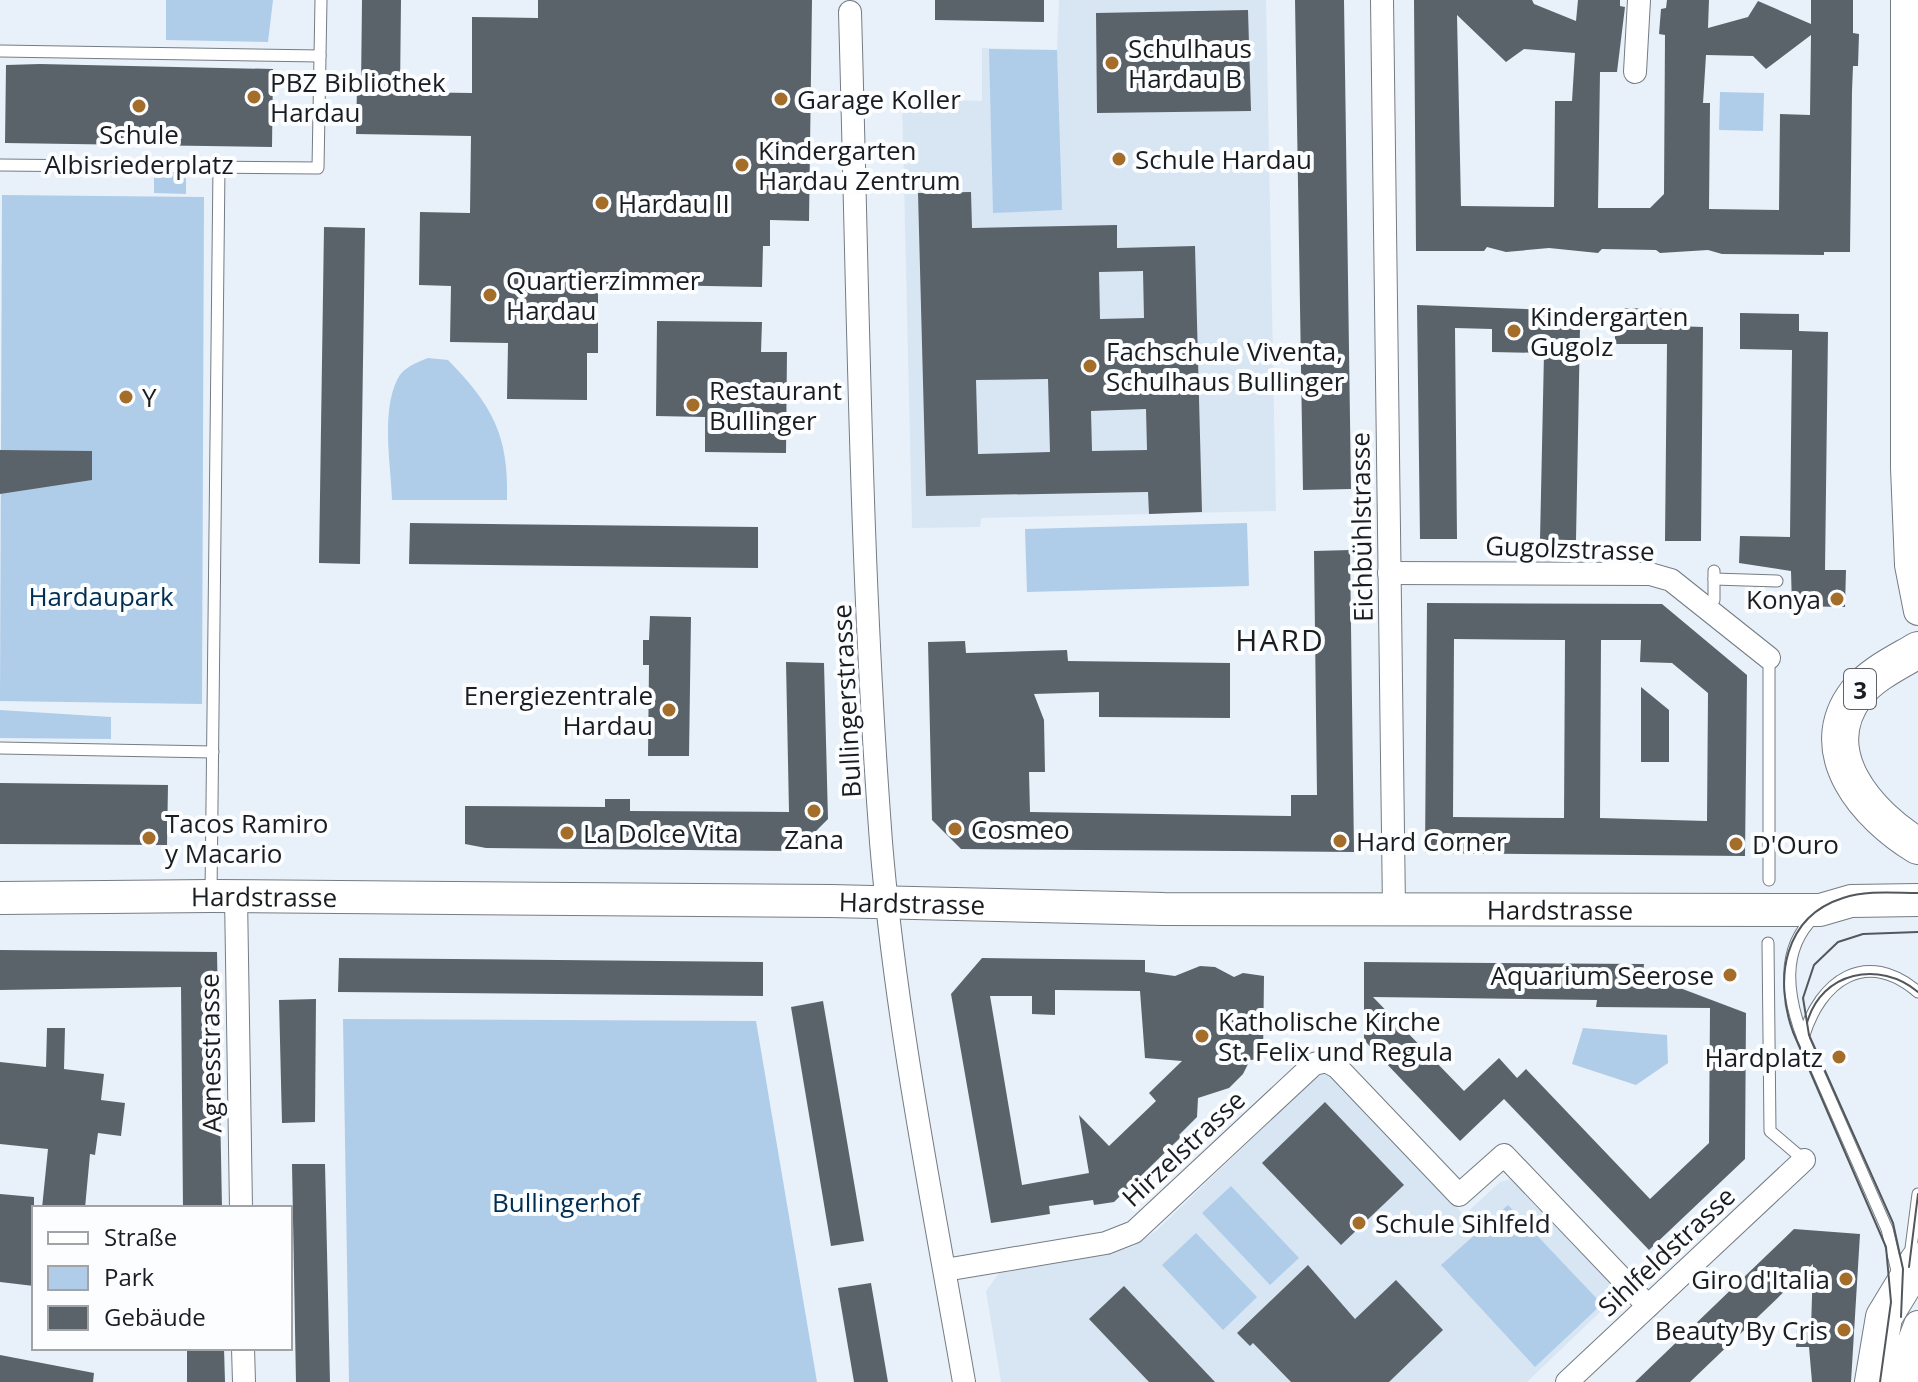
<svg xmlns="http://www.w3.org/2000/svg" width="1918" height="1382" viewBox="0 0 1918 1382" font-family="'Open Sans',sans-serif">
  <style>
    .built { fill: #d8e6f4 }
    .green { fill: #afcde9 }
    .building { fill: #5b636a; fill-rule: evenodd }
    .lines { fill: none; stroke-linecap: round; stroke-linejoin: round }
    .service-casing { stroke: #757c84; stroke-width: 13 }
    .minor-casing { stroke: #757c84; stroke-width: 24 }
    .tertiary-casing { stroke: #757c84; stroke-width: 30 }
    .secondary-casing { stroke: #757c84; stroke-width: 34 }
    .primary-casing { stroke: #757c84; stroke-width: 38 }
    .service { stroke: #fff; stroke-width: 11 }
    .minor { stroke: #fff; stroke-width: 22 }
    .tertiary { stroke: #fff; stroke-width: 28 }
    .secondary { stroke: #fff; stroke-width: 32 }
    .primary { stroke: #fff; stroke-width: 36 }
    .tram { stroke: #52575c; stroke-width: 2 }
    .poi-dot { fill: #a56d2a; stroke: #fbfdff; stroke-width: 3 }
    .labels { text-anchor: middle; dominant-baseline: central; stroke-width: 8; stroke-linejoin: round; paint-order: stroke }
    .shield { fill: #fbfdff; stroke: #5e6063; stroke-width: 2 }
    .shield-label { font-size: 24px; font-weight: bold; fill: #1a1d20 }
    .poi-label { font-size: 26px; fill: #1a1d20; stroke: #fbfdff; text-anchor: start }
    .street-label { font-size: 26px; fill: #1a1d20; stroke: #fbfdff }
    .park-label { font-size: 26px; fill: #002e52; stroke: #fbfdff }
    .quarter-label { font-size: 30px; letter-spacing: 2px; fill: #1a1d20; stroke: #fbfdff }
  </style>
  <rect width="100%" height="100%" fill="#e8f1fa"/>
  <g class="built">
    <polygon points="1059,0 1266,0 1276,511 981,518 980,527 912,528 902,98 982,101 982,48 1057,50"/>
    <polygon points="1324,1074 1332,1077 1464,1215 1500,1182 1511,1179 1621,1292 1527,1382 1001,1382 986,1291 999,1273 1108,1254 1134,1246 1157,1230 1316,1077"/>
  </g>
  <g class="green">
    <polygon points="166,0 273,0 268,42 166,40"/>
    <polygon points="989,49 1057,50 1062,210 993,213"/>
    <polygon points="1720,92 1764,93 1763,131 1719,130"/>
    <polygon points="154,157 186,158 186,194 154,193"/>
    <polygon points="2,195 204,197 202,704 0,701"/>
    <path d="M428,358L448,360C492,405 509,435 507,500H392C391,464 381,414 397,380C403,367 416,363 428,358Z"/>
    <polygon points="1247,523 1249,586 1027,592 1025,529"/>
    <polygon points="0,710 111,717 111,739 0,738"/>
    <polygon points="343,1019 756,1021 817,1382 349,1382"/>
    <polygon points="1583,1028 1667,1035 1668,1063 1636,1085 1572,1064"/>
    <polygon points="1231,1186 1299,1258 1270,1285 1202,1213"/>
    <polygon points="1508,1205 1602,1304 1535,1367 1441,1265"/>
    <polygon points="1196,1233 1257,1297 1223,1330 1162,1265"/>
  </g>
  <g class="building">
    <polygon points="362,0 401,0 400,92 472,93 472,17 538,18 538,0 812,0 809,221 770,220 770,246 763,246 762,287 598,284 598,353 587,353 587,400 507,399 508,343 450,342 451,286 419,285 420,212 470,213 471,136 356,134 357,87 361,87"/>
    <polygon points="935,0 1044,0 1044,22 935,20"/>
    <polygon points="1295,0 1344,0 1351,489 1303,490"/>
    <path d="M1414,0H1532L1534,4L1576,21L1578,0H1620V6L1625,7L1617,72H1600L1598,208H1650L1664,194L1665,35L1659,34L1661,9L1666,8L1667,0H1709L1708,28L1748,17L1758,1L1811,24V0H1853V33L1859,34L1858,66H1853L1852,91L1850,252H1824V255L1722,254L1708,250L1660,253L1656,250L1602,249L1598,253L1549,248L1506,252L1487,247L1484,251H1416ZM1457,15L1506,62L1524,49L1575,53L1572,101H1555L1554,207L1461,206ZM1811,35L1810,115L1780,114L1779,210L1709,209L1710,103H1703L1706,55L1753,56L1766,69Z"/>
    <polygon points="1248,10 1251,111 1097,113 1096,13"/>
    <polygon points="40,64 273,69 272,147 5,143 6,65"/>
    <path d="M971,192L972,228L1117,225V248L1195,246L1202,512L1149,514L1148,492L926,496L918,193ZM1143,271L1144,318L1100,319L1099,272ZM1048,379L1050,452L978,454L976,380ZM1146,409L1147,450L1092,451L1091,411Z"/>
    <polygon points="324,227 365,228 360,564 319,563"/>
    <polygon points="1417,305 1551,310 1551,328 1580,328 1576,540 1540,540 1544,353 1492,352 1492,329 1455,328 1457,539 1420,539"/>
    <polygon points="1615,308 1674,309 1674,326 1703,327 1701,541 1665,541 1667,344 1615,344"/>
    <polygon points="1740,313 1799,314 1799,331 1828,332 1825,570 1846,570 1845,607 1792,606 1791,571 1739,563 1740,536 1790,537 1792,350 1740,349"/>
    <polygon points="657,321 762,322 761,352 787,352 786,453 705,452 705,417 656,416"/>
    <polygon points="0,450 92,451 92,480 0,494"/>
    <polygon points="410,523 758,527 758,568 409,564"/>
    <polygon points="1350,550 1354,852 961,849 932,820 928,642 965,641 966,653 1067,650 1068,661 1230,663 1230,718 1099,717 1099,692 1034,694 1044,720 1045,772 1029,772 1030,812 1291,816 1291,795 1317,795 1314,551"/>
    <path d="M1427,603L1662,604L1747,675L1745,856L1425,853ZM1454,639L1565,640L1564,818L1453,817ZM1601,640H1641L1640,662L1672,663L1708,693L1707,821L1600,818Z"/>
    <polygon points="650,616 691,617 689,756 648,756 649,665 643,665 643,640 649,640"/>
    <polygon points="786,662 824,663 828,819 796,851 486,848 465,844 465,806 605,807 605,799 630,799 630,811 789,812"/>
    <polygon points="1641,687 1669,710 1669,762 1641,762"/>
    <polygon points="0,783 168,785 167,845 0,844"/>
    <polygon points="0,950 217,952 222,1208 183,1208 181,987 0,990"/>
    <polygon points="339,958 763,962 763,996 338,992"/>
    <path d="M982,958L1145,960V972L1175,976L1200,966L1215,967L1234,977L1243,973L1264,976L1263,1059L1250,1060L1243,1074L1229,1088L1198,1098L1197,1117L1179,1135L1181,1137L1114,1202L1094,1205L1093,1200L1049,1206L1050,1214L991,1223L951,994ZM1055,990L1140,991L1145,1058L1182,1061L1149,1093L1156,1101L1109,1146L1079,1115L1089,1173L1022,1185L990,996H1032V1014L1055,1015Z"/>
    <path d="M1364,962L1644,964L1643,974L1746,1013L1745,1159L1649,1250L1504,1099L1460,1141L1364,1040ZM1373,997L1597,1000L1596,1007L1710,1008L1709,1143L1650,1199L1526,1069L1517,1078L1499,1058L1464,1091Z"/>
    <polygon points="316,999 315,1122 282,1123 279,1000"/>
    <polygon points="823,1001 864,1241 831,1246 791,1007"/>
    <polygon points="47,1028 65,1028 64,1069 104,1074 101,1100 125,1103 121,1136 98,1133 95,1155 90,1154 85,1208 42,1208 48,1149 0,1144 0,1062 46,1067"/>
    <polygon points="1325,1102 1404,1185 1341,1245 1262,1163"/>
    <polygon points="292,1164 325,1164 330,1382 296,1382"/>
    <polygon points="0,1194 34,1197 34,1286 0,1282"/>
    <polygon points="1794,1229 1860,1234 1851,1382 1812,1382 1809,1347 1796,1347 1797,1328 1811,1329 1813,1264 1690,1382 1635,1382"/>
    <polygon points="1308,1265 1355,1319 1396,1280 1443,1330 1389,1382 1291,1382 1253,1343 1250,1346 1237,1333"/>
    <polygon points="871,1283 888,1382 854,1382 838,1288"/>
    <polygon points="1124,1286 1215,1382 1149,1382 1089,1319"/>
    <polygon points="187,1348 224,1348 225,1382 187,1382"/>
    <polygon points="0,1355 94,1373 93,1382 0,1382"/>
  </g>
  <g class="lines">
    <defs>
      <g id="service">
        <polyline points="0,51 320,56"/>
        <polyline points="0,165 318,168 321,0"/>
        <polyline points="1714,579 1777,581"/>
        <polyline points="1706,609 1714,600 1714,571"/>
        <polyline points="0,748 213,752"/>
        <polyline points="1769,880 1769,658"/>
        <polyline points="211,895 219,166"/>
        <path d="M1814,917C1780,950 1787,996 1803,1038L1887,1229L1898,1275"/>
        <polyline points="1768,943 1770,1131 1804,1160"/>
        <path d="M1803,1038C1820,980 1866,948 1918,992"/>
        <polyline points="1910,1256 1918,1194"/>
      </g>
      <g id="minor">
        <polyline points="1382,0 1394,909"/>
        <path d="M850,12C858,288 860,566 881,842C896,1023 933,1203 964,1382"/>
        <polyline points="1635,72 1639,0"/>
        <polyline points="1389,573 1650,574 1671,580 1769,658"/>
        <polyline points="236,896 241,1208"/>
        <polyline points="945,1270 1106,1243 1134,1232 1314,1064 1326,1061 1337,1067 1459,1195 1504,1155 1648,1306"/>
        <polyline points="243,1348 244,1382"/>
        <polyline points="1567,1382 1804,1160"/>
      </g>
      <g id="tertiary">
        <polyline points="1905,0 1905,468 1909,565 1918,611"/>
        <polyline points="1904,1382 1905,1359 1918,1325"/>
      </g>
      <g id="secondary">
        <path id="s1" d="M0,898L211,896L831,901L1164,909L1820,910L1851,901L1918,900"/>
      </g>
      <g id="primary">
        <path d="M1918,650C1898,662 1872,674 1857,693C1811,752 1868,816 1918,846"/>
        <polyline points="1873,1382 1884,1317 1918,1261"/>
      </g>
    </defs>
    <use href="#service" class="service-casing"/>
    <use href="#minor" class="minor-casing"/>
    <use href="#tertiary" class="tertiary-casing"/>
    <use href="#secondary" class="secondary-casing"/>
    <use href="#primary" class="primary-casing"/>
    <use href="#service" class="service"/>
    <use href="#minor" class="minor"/>
    <use href="#tertiary" class="tertiary"/>
    <use href="#secondary" class="secondary"/>
    <use href="#primary" class="primary"/>
    <g class="tram">
      <path d="M1807,1023C1821,971 1880,960 1918,992"/>
      <polyline points="1909,1267 1918,1194"/>
      <polyline points="1901,1317 1903,1269 1893,1223 1809,1035 1803,998 1814,965 1838,942 1863,934 1918,932"/>
      <path d="M1880,1382L1891,1302L1886,1247L1793,1032C1774,980 1783,917 1843,898C1867,890 1894,893 1918,893"/>
    </g>
  </g>
  <g class="poi-dot">
    <circle cx="1112" cy="63" r="8"/>
    <circle cx="254" cy="97" r="8"/>
    <circle cx="781" cy="99" r="8"/>
    <circle cx="139" cy="106" r="8"/>
    <circle cx="1119" cy="159" r="8"/>
    <circle cx="742" cy="165" r="8"/>
    <circle cx="602" cy="203" r="8"/>
    <circle cx="490" cy="295" r="8"/>
    <circle cx="1514" cy="331" r="8"/>
    <circle cx="1090" cy="366" r="8"/>
    <circle cx="126" cy="397" r="8"/>
    <circle cx="693" cy="405" r="8"/>
    <circle cx="1837" cy="599" r="8"/>
    <circle cx="669" cy="710" r="8"/>
    <circle cx="814" cy="811" r="8"/>
    <circle cx="955" cy="829" r="8"/>
    <circle cx="567" cy="833" r="8"/>
    <circle cx="149" cy="838" r="8"/>
    <circle cx="1340" cy="841" r="8"/>
    <circle cx="1736" cy="844" r="8"/>
    <circle cx="1730" cy="975" r="8"/>
    <circle cx="1202" cy="1036" r="8"/>
    <circle cx="1839" cy="1057" r="8"/>
    <circle cx="1359" cy="1223" r="8"/>
    <circle cx="1846" cy="1279" r="8"/>
    <circle cx="1844" cy="1330" r="8"/>
  </g>
  <g class="labels">
    <rect class="shield" x="1844" y="669" width="32" height="40" rx="6"/>
    <g class="shield-label">
      <text x="1860" y="689">3</text>
    </g>
    <g class="poi-label">
      <text x="1128" y="48">Schulhaus<tspan x="1128" dy="30">Hardau B</tspan></text>
      <text x="270" y="82">PBZ Bibliothek<tspan x="270" dy="30">Hardau</tspan></text>
      <text x="797" y="99">Garage Koller</text>
      <text x="139" y="134" text-anchor="middle">Schule<tspan x="139" dy="30">Albisriederplatz</tspan></text>
      <text x="758" y="150">Kindergarten<tspan x="758" dy="30">Hardau Zentrum</tspan></text>
      <text x="1135" y="159">Schule Hardau</text>
      <text x="618" y="203">Hardau II</text>
      <text x="506" y="280">Quartierzimmer<tspan x="506" dy="30">Hardau</tspan></text>
      <text x="1530" y="316">Kindergarten<tspan x="1530" dy="30">Gugolz</tspan></text>
      <text x="1106" y="351">Fachschule Viventa,<tspan x="1106" dy="30">Schulhaus Bullinger</tspan></text>
      <text x="709" y="390">Restaurant<tspan x="709" dy="30">Bullinger</tspan></text>
      <text x="142" y="397">Y</text>
      <text x="1821" y="599" text-anchor="end">Konya</text>
      <text x="653" y="695" text-anchor="end">Energiezentrale<tspan x="653" dy="30">Hardau</tspan></text>
      <text x="165" y="823">Tacos Ramiro<tspan x="165" dy="30">y Macario</tspan></text>
      <text x="971" y="829">Cosmeo</text>
      <text x="583" y="833">La Dolce Vita</text>
      <text x="814" y="839" text-anchor="middle">Zana</text>
      <text x="1356" y="841">Hard Corner</text>
      <text x="1752" y="844">D'Ouro</text>
      <text x="1714" y="975" text-anchor="end">Aquarium Seerose</text>
      <text x="1218" y="1021">Katholische Kirche<tspan x="1218" dy="30">St. Felix und Regula</tspan></text>
      <text x="1823" y="1057" text-anchor="end">Hardplatz</text>
      <text x="1375" y="1223">Schule Sihlfeld</text>
      <text x="1830" y="1279" text-anchor="end">Giro d'Italia</text>
      <text x="1828" y="1330" text-anchor="end">Beauty By Cris</text>
    </g>
    <g class="street-label">
      <text transform="translate(1361 527) rotate(-91)">Eichbühlstrasse</text>
      <text transform="translate(1570 548) rotate(2)">Gugolzstrasse</text>
      <text transform="translate(846 701) rotate(-93)">Bullingerstrasse</text>
      <text stroke="none"><textPath href="#s1" startOffset="264">Hardstrasse</textPath></text>
      <text stroke="none"><textPath href="#s1" startOffset="912">Hardstrasse</textPath></text>
      <text stroke="none"><textPath href="#s1" startOffset="1560">Hardstrasse</textPath></text>
      <text transform="translate(210 1053) rotate(-91)">Agnesstrasse</text>
      <text transform="translate(1183 1148) rotate(-43)">Hirzelstrasse</text>
      <text transform="translate(1666 1251) rotate(-43)">Sihlfeldstrasse</text>
    </g>
    <g class="park-label">
      <text x="101" y="596">Hardaupark</text>
      <text x="566" y="1202">Bullingerhof</text>
    </g>
    <g class="quarter-label">
      <text x="1280" y="639">HARD</text>
    </g>
  </g>
  <rect x="32" y="1206" width="260" height="144" fill="#fbfdff" stroke="#a1a3a6" stroke-width="2"/>
  <rect x="48" y="1232" width="40" height="12" fill="#ffffff" stroke="#a1a3a6" stroke-width="2"/>
  <text x="104" y="1246" font-size="24" fill="#1a1d20">Straße</text>
  <rect x="48" y="1266" width="40" height="24" fill="#afcde9" stroke="#a1a3a6" stroke-width="2"/>
  <text x="104" y="1286" font-size="24" fill="#1a1d20">Park</text>
  <rect x="48" y="1306" width="40" height="24" fill="#5b636a" stroke="#a1a3a6" stroke-width="2"/>
  <text x="104" y="1326" font-size="24" fill="#1a1d20">Gebäude</text>
</svg>
